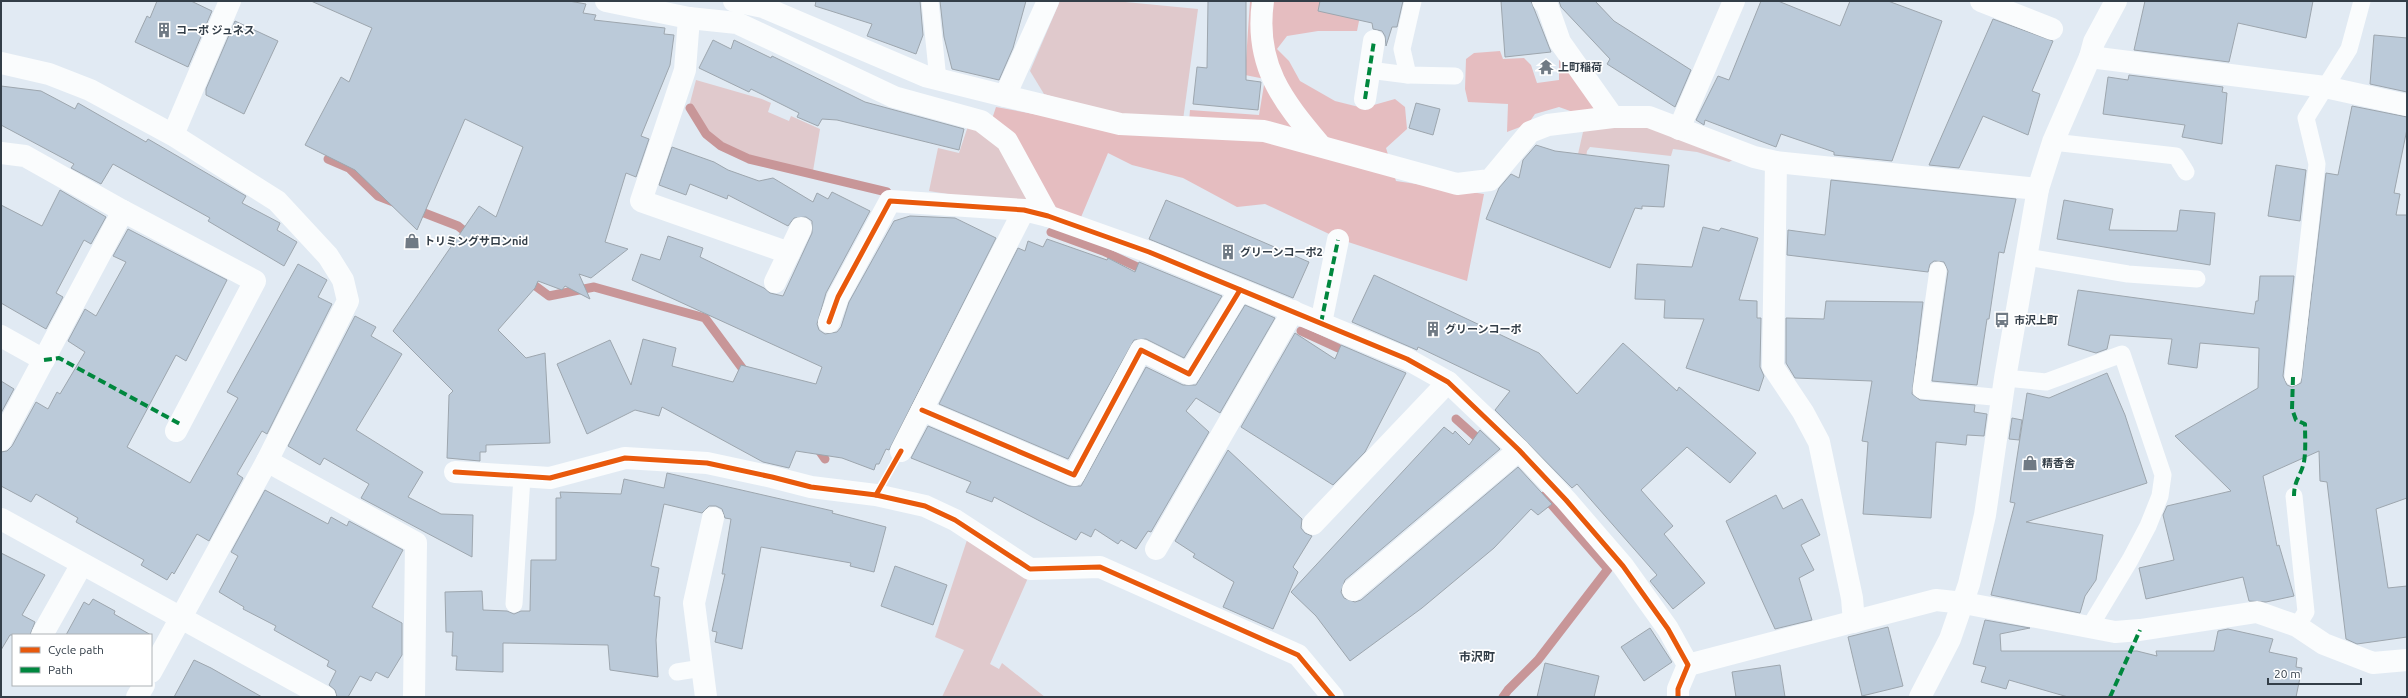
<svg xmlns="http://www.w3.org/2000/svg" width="2408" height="698" viewBox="0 0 2408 698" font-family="Ubuntu,'Noto Sans JP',sans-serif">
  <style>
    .green { fill: #e0c9cc }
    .forest { fill: #e5bdc0 }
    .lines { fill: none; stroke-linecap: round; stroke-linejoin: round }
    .stream { stroke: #c89698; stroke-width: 9 }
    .building { fill: #bbcad9; stroke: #9da6ae }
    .lane { stroke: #fafcfd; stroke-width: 17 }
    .street { stroke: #fafcfd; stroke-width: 22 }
    .secondary { stroke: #fafcfd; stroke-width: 22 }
    .quiet { stroke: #00873e; stroke-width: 4; stroke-dasharray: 8 4; stroke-linecap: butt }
    .cycleway-casing { stroke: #fff; stroke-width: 8 }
    .cycleway { stroke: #e8590c; stroke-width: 5 }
    .labels { text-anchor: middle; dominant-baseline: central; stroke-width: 3.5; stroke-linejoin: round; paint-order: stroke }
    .poi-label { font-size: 11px; font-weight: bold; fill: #333e48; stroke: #fff; text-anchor: start }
    .neighbourhood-label { font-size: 12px; font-weight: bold; fill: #333e48; stroke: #fff }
  </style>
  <rect width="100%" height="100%" fill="#e1eaf3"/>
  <g class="green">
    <polygon points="1060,1 1115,1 1198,9 1183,120 1116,116 1044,94 1030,71"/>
    <path d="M696,80L762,99L771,103L768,112L789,121L791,116L820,129L813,171C779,164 736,157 709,132C701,125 696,112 690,103Z"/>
    <polygon points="1654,125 1736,158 1729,162 1697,152 1673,149 1671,156 1590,147 1587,151 1583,178 1573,176 1583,132 1588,127"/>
    <path d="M968,126C1009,142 1012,164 1029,201L1004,203L929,191L938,148L959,153Z"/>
    <polygon points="967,540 1028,578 990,664 999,669 1002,663 1045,697 942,697 964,650 935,637"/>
  </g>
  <g class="forest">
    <polygon points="1250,1 1363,1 1357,31 1318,31 1287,36 1277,49 1289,61 1300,81 1335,101 1363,108 1395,99 1405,107 1407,129 1386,148 1396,181 1484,194 1467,281 1342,240 1265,204 1237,207 1183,178 1132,165 1108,153 1079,222 1046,205 991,122 996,107 1055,118 1188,134 1190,110 1259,115 1265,79 1245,75"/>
    <polygon points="1500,51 1503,59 1524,58 1531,65 1537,83 1559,80 1559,57 1597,109 1573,112 1559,107 1535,114 1528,124 1507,132 1508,104 1468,102 1465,89 1466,59 1474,53"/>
  </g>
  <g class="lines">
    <g class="stream">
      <polyline points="690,108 706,134 721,146 749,159 887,192"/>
      <polyline points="328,159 349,168 378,196 396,203"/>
      <polyline points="414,209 458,226 472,237"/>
      <polyline points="1051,232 1103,251 1148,272"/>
      <polyline points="526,279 549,296 594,287 705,318 748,376"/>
      <polyline points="1301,331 1338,348"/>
      <polyline points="1456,419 1485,445"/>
      <polyline points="816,446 825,459"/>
      <polyline points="1503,697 1508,690 1538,660 1608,569 1544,496"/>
    </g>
  </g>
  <g class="building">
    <polygon points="157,1 191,1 212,11 188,67 135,42 147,16 150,18"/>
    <polygon points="311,1 569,1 586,4 583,13 596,15 594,20 665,28 664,34 674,35 670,65 641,136 649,139 636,177 626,173 605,242 628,249 591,278 579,274 590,299 565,286 562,290 538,281 535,288 498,330 526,358 545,353 550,443 486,445 486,452 480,452 480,461 447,458 449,395 453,391 393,331 479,206 496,217 523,147 465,119 417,230 355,170 305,145 341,77 349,82 372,28"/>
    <polygon points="816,1 920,1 923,35 916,54 867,36 872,24 815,6"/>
    <polygon points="940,1 1026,1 1013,48 999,80 952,69 944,37"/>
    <polygon points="1208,1 1246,1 1246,80 1261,82 1258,110 1193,104 1197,67 1207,68"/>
    <polygon points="1320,1 1403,1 1397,27 1392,27 1386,46 1385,36 1382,31 1373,29 1372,23 1318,11"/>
    <polygon points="1501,1 1531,1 1551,52 1505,57"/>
    <polygon points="1559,1 1595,1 1614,21 1691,70 1675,107 1607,64 1610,59 1561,7"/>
    <polygon points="1761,1 1778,1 1840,26 1850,1 1888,1 1942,21 1892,161 1834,155 1834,152 1781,134 1776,147 1705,120 1704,125 1696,120 1718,76 1729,80"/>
    <polygon points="2145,1 2313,1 2306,38 2238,23 2229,62 2134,50"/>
    <polygon points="1993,19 2053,41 2032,91 2040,94 2028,135 1983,116 1959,168 1929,165"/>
    <polygon points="235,21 278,41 244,114 206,95 206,89"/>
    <polygon points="2374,35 2407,38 2407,92 2370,84"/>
    <polygon points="713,40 731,49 734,40 771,58 772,56 865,102 964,129 959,150 837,120 822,119 818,126 797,117 799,113 751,89 749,92 699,68"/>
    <polygon points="2129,75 2223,87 2222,92 2227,93 2222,144 2182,137 2185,125 2103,114 2108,77 2128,80"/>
    <polygon points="1,86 41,91 75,109 78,103 146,142 148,139 246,196 242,203 280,223 277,230 297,242 284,266 208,221 210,218 113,164 101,184 71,168 74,164 1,125"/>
    <polygon points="1416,103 1440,109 1433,135 1409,128"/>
    <polygon points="2352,106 2407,117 2407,129 2394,193 2400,194 2396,215 2407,215 2407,498 2376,509 2388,588 2407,586 2407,637 2357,644 2346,639 2327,482 2320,481 2319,451 2263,476 2277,546 2279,545 2294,596 2266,602 2249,601 2243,577 2146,599 2139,568 2174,560 2163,515 2167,506 2231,491 2175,436 2258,388 2259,348 2200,343 2197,368 2168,364 2172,339 2110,335 2107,349 2096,353 2068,345 2078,290 2254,314 2256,301 2258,301 2260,276 2294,276 2283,376 2287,385 2292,387 2301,383 2326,173 2338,175"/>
    <polygon points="1536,145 1555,151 1669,165 1664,207 1642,206 1642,209 1635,208 1610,268 1486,219 1499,188 1511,174 1519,178 1523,160"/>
    <polygon points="672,147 714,162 728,170 759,181 773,178 813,202 817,193 828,199 832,192 870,211 826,293 817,324 819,330 825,334 837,332 841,327 849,302 894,221 910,216 955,218 996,238 889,450 886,449 879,464 876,464 874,470 842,458 796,451 789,468 763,462 662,407 659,416 635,410 587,434 557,364 610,340 631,385 643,339 676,348 672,366 733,382 741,365 816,384 822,367 632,280 641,254 660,260 668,236 703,248 700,257 764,288 770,293 783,296 812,233 812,221 806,217 794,218 788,226 728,195 727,199 690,184 686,195 659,185"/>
    <polygon points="2276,165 2306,170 2300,221 2268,216"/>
    <polygon points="1831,180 2016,199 2004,253 1999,252 1989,319 1987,319 1977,385 1932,381 1948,271 1944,262 1934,261 1930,264 1928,272 1787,255 1788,230 1825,235"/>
    <polygon points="60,190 106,217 91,244 84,240 56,293 63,297 46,329 1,303 1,205 42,226"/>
    <polygon points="1166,200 1309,262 1293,298 1149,239"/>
    <polygon points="2064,200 2113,209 2109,230 2177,231 2180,210 2215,213 2210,265 2057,239"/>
    <polygon points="1703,227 1719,231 1721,228 1758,238 1739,300 1757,301 1757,318 1761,318 1760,367 1764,376 1759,391 1686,368 1704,319 1664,318 1665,300 1635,299 1637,264 1692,267"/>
    <polygon points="128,229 227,280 186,361 176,355 127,447 190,483 238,398 227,392 298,264 327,280 318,297 332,304 267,434 262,431 237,474 243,478 209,541 197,534 174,574 172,572 167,580 141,565 144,560 76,522 78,518 36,494 31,502 1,486 1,452 7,451 12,446 36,402 48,409 57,392 60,394 85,352 68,341 85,309 96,316 126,262 113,256"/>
    <polygon points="1047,239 1107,260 1108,258 1135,272 1139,262 1222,296 1184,358 1146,339 1134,340 1068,459 939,404 1018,248 1025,251 1028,241 1043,247"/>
    <polygon points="1374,275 1539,353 1577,394 1623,343 1677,391 1679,387 1756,453 1730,483 1687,447 1641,490 1673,526 1664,534 1705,583 1673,609 1650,581 1657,575 1577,484 1572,488 1495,410 1510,391 1418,347 1417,350 1352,322"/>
    <polygon points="1826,301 1923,302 1912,394 1920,400 1975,405 1974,412 1987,414 1984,436 1967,435 1966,445 1936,442 1931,518 1863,514 1868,442 1862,441 1872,381 1795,378 1786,363 1786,318 1824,319"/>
    <polygon points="1245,305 1275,318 1220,413 1196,398 1186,411 1209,432 1151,532 1148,531 1136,549 1121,540 1118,544 1095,529 1091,537 1081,532 1076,540 994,497 992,502 966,492 971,482 911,458 928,426 1069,486 1081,486 1146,367 1183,385 1196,385"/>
    <polygon points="355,316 376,327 371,336 402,354 356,430 423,472 408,497 441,514 473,515 472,557 361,498 369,484 324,458 320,465 288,446"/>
    <polygon points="1295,333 1335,359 1341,345 1406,373 1365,452 1333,485 1241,427"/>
    <polygon points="2107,373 2125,415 2147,483 2026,522 2103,535 2096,580 2085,596 2080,613 1991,595 2015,503 2010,502 2027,393 2049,398"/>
    <polygon points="1,381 14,389 1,413"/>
    <polygon points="2012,418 2022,420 2019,440 2009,439"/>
    <polygon points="1444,427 1453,434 1455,431 1469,445 1480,430 1500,449 1345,580 1341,592 1344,598 1355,602 1361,600 1518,467 1552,504 1538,515 1531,509 1494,548 1422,608 1350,661 1316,616 1291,592"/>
    <polygon points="1228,450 1302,519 1301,528 1305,533 1312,536 1293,567 1298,572 1273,629 1223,607 1234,582 1193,557 1195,554 1175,541"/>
    <polygon points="667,473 833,511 832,513 886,527 874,572 850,566 851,563 761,547 742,649 715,642 717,632 712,631 725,574 722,574 731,519 725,518 722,509 716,506 709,506 702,513 664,504 651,566 659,568 654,596 660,597 656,640 658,677 610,670 608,645 503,643 503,672 456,670 457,656 452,656 453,632 446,632 445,592 482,591 483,610 507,611 514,614 521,611 530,611 531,560 556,560 556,498 561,498 560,492 621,494 624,479 664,488"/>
    <polygon points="265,490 328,524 331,517 347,526 349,521 403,550 372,607 402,623 402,655 388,678 376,672 371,681 360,676 348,697 337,697 335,690 329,685 336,671 327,666 329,661 274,630 276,626 243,609 244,607 219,592 238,556 231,552"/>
    <polygon points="1776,495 1783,509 1802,499 1820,535 1801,545 1814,570 1799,578 1812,620 1775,629 1726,521"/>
    <polygon points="1,553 45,575 22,615 35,622 30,635 10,635 1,650"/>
    <polygon points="895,566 947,585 933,625 881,606"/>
    <polygon points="93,599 115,611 114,614 151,635 66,635 84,602 89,605"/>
    <polygon points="1985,620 2030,628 2000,634 2001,651 2137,651 2157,656 2156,651 2214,651 2218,631 2228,629 2273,639 2269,652 2297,658 2296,667 2302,668 2296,697 2068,697 2009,680 2006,689 1981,682 1986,667 1973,664"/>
    <polygon points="1888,627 1903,686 1862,696 1848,637"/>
    <polygon points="1650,628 1672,662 1644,681 1621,647"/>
    <polygon points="194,660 211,668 262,697 174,697"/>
    <polygon points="1545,663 1599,676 1594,697 1537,697"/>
    <polygon points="1780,665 1785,697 1736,697 1732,672"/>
  </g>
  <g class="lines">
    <g class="lane">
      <polyline points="930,1 938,80"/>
      <polyline points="1413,1 1402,49 1408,75 1455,76"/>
      <polyline points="1369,70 1408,75"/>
      <polyline points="2053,142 2176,156 2186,172"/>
      <polyline points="2027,257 2128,274 2197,279"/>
      <polyline points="1938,270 1921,390 2003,398"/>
      <polyline points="2293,377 2317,164 2306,118 2349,49 2362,1"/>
      <polyline points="2005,378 2046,382 2122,354 2163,475 2160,496 2148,526 2130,560 2089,628"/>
      <polyline points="2294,496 2306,612 2297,626"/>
      <polyline points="514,604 522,477"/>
      <polyline points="677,672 702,668"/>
    </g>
    <g class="street">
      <polyline points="606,1 689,18 737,23 894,97 981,121 1007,141 1048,216"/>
      <polyline points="734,1 763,7 925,76 1005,96 1048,1"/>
      <path d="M1263,1C1254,65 1282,100 1321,146"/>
      <polyline points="1543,1 1547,5 1560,42 1613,117 1649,117 1754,157 1776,162 2038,189"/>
      <polyline points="1981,1 2052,29"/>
      <polyline points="689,18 685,70 641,201 789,253"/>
      <polyline points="2090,57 2325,87 2407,105"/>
      <polyline points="1,63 49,74 90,90 173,135 277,201 328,256 343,280 348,301 267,461 151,672"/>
      <polyline points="1005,96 1120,124 1264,131 1457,184 1490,180 1530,132 1548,125 1613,117"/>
      <polyline points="1365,99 1374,41"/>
      <polyline points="1679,129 1734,1"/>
      <polyline points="173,135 230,1"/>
      <polyline points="1,153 25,156 123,211 1,440"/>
      <polyline points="1776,162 1773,367 1803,412 1819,442 1852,598 1854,622"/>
      <polyline points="123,211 255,281 176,431"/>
      <polyline points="775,282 801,228"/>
      <polyline points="829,322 838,297 890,201 1024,210 1048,216 1149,252 1407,359 1448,382 1519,450 1566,500 1623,566 1668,629 1688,665 1678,689 1678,697"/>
      <polyline points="1321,323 1338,240"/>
      <polyline points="1,336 44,360"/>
      <polyline points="922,410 1074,475 1141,350 1189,374 1240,290"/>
      <polyline points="901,451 1024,210"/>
      <polyline points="267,461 416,543 414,697"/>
      <polyline points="455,472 550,478 625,458 707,463 772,477 811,487 876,495 925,506 955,520 1030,569 1100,567 1298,655 1333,697"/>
      <polyline points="1,519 325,697"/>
      <polyline points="1313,524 1448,382"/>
      <polyline points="1156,549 1293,311"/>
      <polyline points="1353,590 1519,450"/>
      <polyline points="42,635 82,564"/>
      <polyline points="1688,665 1936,600 1964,603 2115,632 2140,630 2257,612 2297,626 2324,644 2373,663 2407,660"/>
      <polyline points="137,697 144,685"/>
      <polyline points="706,697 694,603 713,518"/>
    </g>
    <polyline class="secondary" points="1920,697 1950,639 1969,584 1985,515 2005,378 2038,189 2053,142 2090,57 2094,42 2116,1"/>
    <g class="quiet">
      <polyline points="1365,99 1374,41"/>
      <polyline points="1321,323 1338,240"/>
      <polyline points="44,360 59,358 180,424"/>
      <path d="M2293,377L2292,409L2296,420L2305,424C2305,437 2306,450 2304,462C2301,476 2294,480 2294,496"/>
      <polyline points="2110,697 2140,630"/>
    </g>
    <defs>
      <g id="cycleway">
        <polyline points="829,322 838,297 890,201 1024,210 1048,216 1149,252 1407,359 1448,382 1519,450 1566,500 1623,566 1668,629 1688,665 1678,689 1678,697"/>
        <polyline points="922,410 1074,475 1141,350 1189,374 1240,290"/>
        <polyline points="455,472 550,478 625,458 707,463 772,477 811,487 876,495 925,506 955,520 1030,569 1100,567 1298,655 1333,697"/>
        <polyline points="876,495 901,451"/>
      </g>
    </defs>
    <use href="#cycleway" class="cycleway-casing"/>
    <use href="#cycleway" class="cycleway"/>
  </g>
  <defs>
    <symbol id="building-bare" viewBox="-9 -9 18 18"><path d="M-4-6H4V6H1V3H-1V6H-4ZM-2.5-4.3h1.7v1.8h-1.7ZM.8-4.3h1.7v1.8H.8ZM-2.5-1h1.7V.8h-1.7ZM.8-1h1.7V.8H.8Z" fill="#707a84" stroke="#fff" stroke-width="2.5" paint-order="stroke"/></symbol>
    <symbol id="temple-bare" viewBox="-9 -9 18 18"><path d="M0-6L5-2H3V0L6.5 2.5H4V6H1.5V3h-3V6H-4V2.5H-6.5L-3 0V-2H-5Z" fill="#707a84" stroke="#fff" stroke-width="2.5" paint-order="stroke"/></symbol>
    <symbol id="shop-bare" viewBox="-9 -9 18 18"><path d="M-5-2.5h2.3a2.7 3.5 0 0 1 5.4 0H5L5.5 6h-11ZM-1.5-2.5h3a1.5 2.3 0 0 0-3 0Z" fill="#707a84" stroke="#fff" stroke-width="2.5" paint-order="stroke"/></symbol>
    <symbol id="bus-bare" viewBox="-9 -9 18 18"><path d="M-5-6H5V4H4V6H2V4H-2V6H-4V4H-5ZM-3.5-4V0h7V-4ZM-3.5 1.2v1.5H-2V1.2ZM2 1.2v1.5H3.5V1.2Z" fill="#707a84" stroke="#fff" stroke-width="2.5" paint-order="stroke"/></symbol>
  </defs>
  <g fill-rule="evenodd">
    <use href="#building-bare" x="153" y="19" width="22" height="22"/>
    <use href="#temple-bare" x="1535" y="56" width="22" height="22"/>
    <use href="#shop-bare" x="401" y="230" width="22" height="22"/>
    <use href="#building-bare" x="1217" y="241" width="22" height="22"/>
    <use href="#bus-bare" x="1991" y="309" width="22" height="22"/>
    <use href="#building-bare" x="1422" y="318" width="22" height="22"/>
    <use href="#shop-bare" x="2019" y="452" width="22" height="22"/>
  </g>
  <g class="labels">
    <g class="poi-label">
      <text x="176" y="30">コーポ ジュネス</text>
      <text x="1558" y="67">上町稲荷</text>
      <text x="424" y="241">トリミングサロンnid</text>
      <text x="1240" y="252">グリーンコーポ2</text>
      <text x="2014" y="320">市沢上町</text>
      <text x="1445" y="329">グリーンコーポ</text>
      <text x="2042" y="463">精香舎</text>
    </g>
    <g class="neighbourhood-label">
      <text x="1477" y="656">市沢町</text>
    </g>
  </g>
  <rect width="2408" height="698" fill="none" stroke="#333e48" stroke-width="4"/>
  <rect x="12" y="634" width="140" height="52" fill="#ffffff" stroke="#adb2b6"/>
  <rect x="20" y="647" width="20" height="6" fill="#e8590c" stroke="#adb2b6"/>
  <text x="48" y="654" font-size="12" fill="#333e48">Cycle path</text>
  <rect x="20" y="667" width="20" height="6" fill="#00873e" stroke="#adb2b6"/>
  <text x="48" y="674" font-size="12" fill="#333e48">Path</text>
  <path d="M2268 678v6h93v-6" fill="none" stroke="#333e48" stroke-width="2"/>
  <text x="2274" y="678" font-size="12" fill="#333e48" stroke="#ffffff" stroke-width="3" paint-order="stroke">20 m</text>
</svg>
